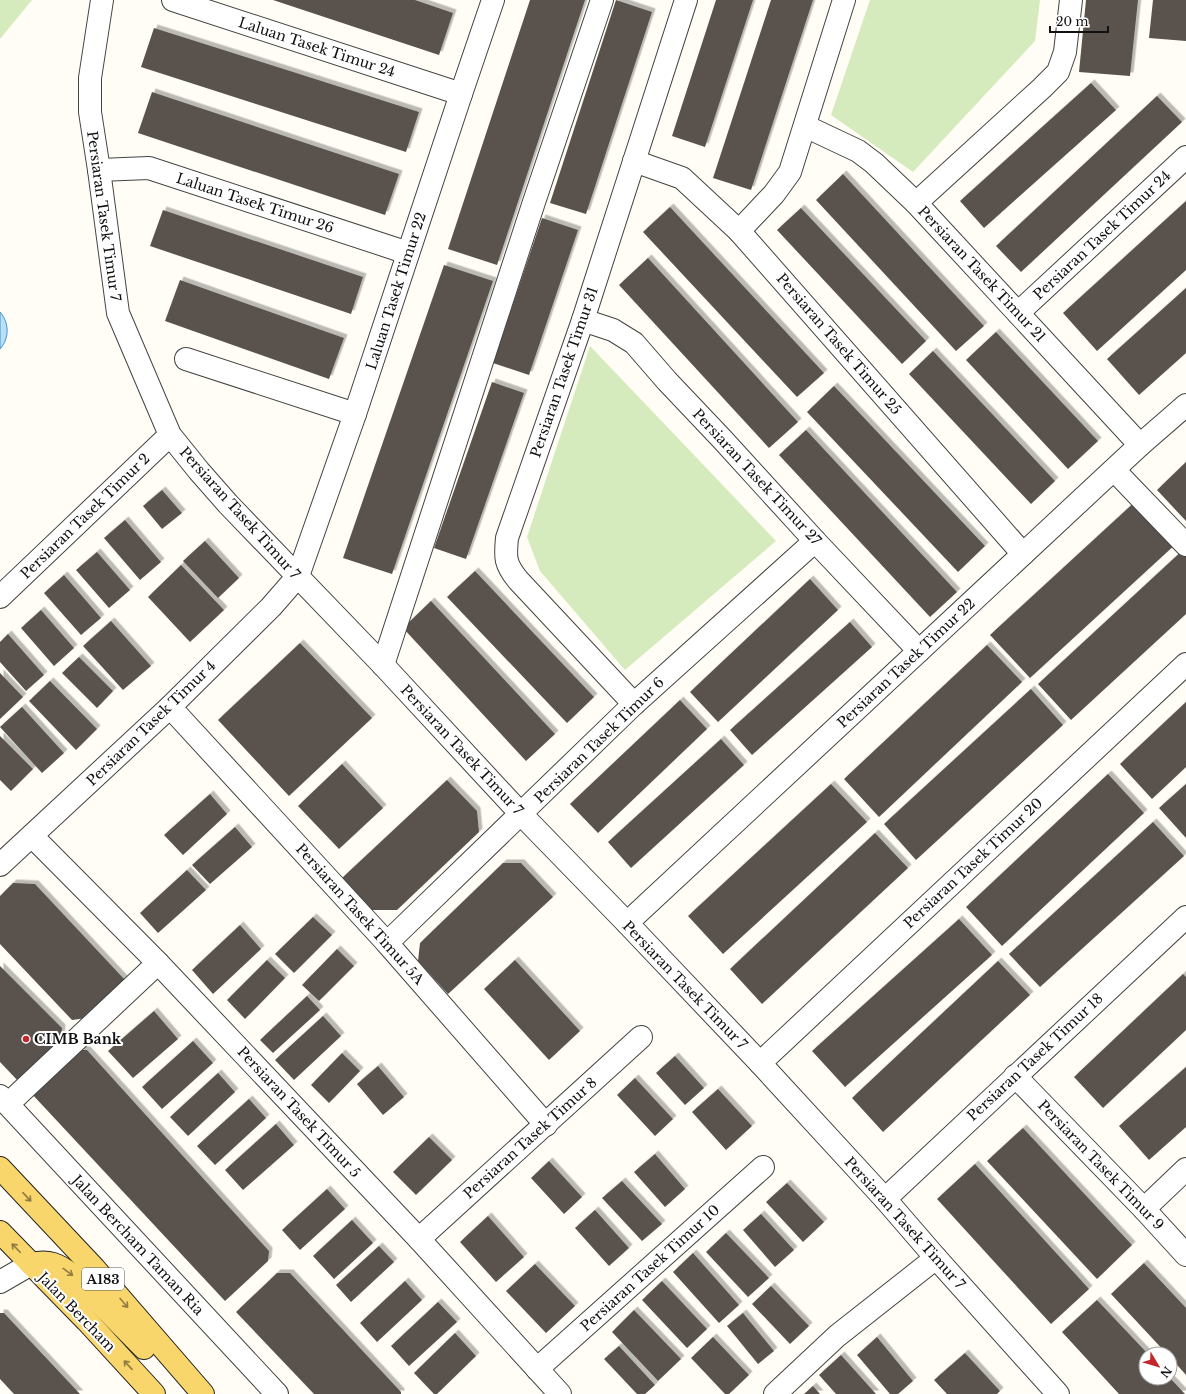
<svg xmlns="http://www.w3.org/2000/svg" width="1186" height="1394" viewBox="0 0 1186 1394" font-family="'Libre Baskerville',serif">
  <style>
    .green { fill: #d5ebbd }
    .water { fill: #b9e0f7; stroke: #3f96cf }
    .building { fill: #5a524d; filter: url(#shadow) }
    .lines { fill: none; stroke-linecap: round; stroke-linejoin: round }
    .minor-casing { stroke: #444; stroke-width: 24 }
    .primary-casing { stroke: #222; stroke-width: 24 }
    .minor { stroke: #fff; stroke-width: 22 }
    .primary { stroke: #f9d66b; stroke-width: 22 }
    .oneway { stroke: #917d42 }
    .poi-dot { fill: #c4262e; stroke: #fff; stroke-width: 1.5 }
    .labels { text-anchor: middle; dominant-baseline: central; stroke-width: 4; stroke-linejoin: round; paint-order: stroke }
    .shield { fill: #fff; stroke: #585858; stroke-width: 1 }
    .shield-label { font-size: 13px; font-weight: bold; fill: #111 }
    .street-label { font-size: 14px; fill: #111; stroke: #fff }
    .poi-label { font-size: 14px; font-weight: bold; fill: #111; stroke: #fff; text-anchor: start }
  </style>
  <defs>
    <filter id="shadow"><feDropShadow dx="3.5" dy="-3.5" stdDeviation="0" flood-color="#0004"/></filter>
  </defs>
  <rect width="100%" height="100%" fill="#fffdf5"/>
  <g class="green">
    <polygon points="0,0 32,0 0,39"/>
    <polygon points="870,0 1040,0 1035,41 913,172 831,115"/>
    <polygon points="590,346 776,541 625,670 540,571 527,537"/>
  </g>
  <path class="water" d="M0,312C9,322 10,338 0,349Z"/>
  <g class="building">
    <polygon points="273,0 415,0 453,13 439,55"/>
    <polygon points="530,0 585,0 497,265 448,249"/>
    <polygon points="616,0 652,12 586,214 550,203"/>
    <polygon points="716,0 753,0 705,147 672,136"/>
    <polygon points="771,0 813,0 751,190 713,178"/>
    <polygon points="1086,0 1138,0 1130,76 1079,72"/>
    <polygon points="1153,0 1186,0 1186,41 1149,38"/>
    <polygon points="154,28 419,112 406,152 141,67"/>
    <polygon points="1091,83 1116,110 984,228 960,201"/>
    <polygon points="152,92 399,174 385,215 138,133"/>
    <polygon points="1157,96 1182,122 1021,272 996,246"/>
    <polygon points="843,174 984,326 956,351 816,200"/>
    <polygon points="1186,201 1186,270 1097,351 1063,313"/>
    <polygon points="670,207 824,373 797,397 643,232"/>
    <polygon points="801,208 926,341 902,364 777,230"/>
    <polygon points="163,210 363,277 351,314 150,246"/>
    <polygon points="542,218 578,230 529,375 493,363"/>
    <polygon points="648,258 798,422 769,448 619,285"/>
    <polygon points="444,265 493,281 392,574 343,558"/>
    <polygon points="180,280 344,338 329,379 165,321"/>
    <polygon points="1186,288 1186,353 1139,395 1107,359"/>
    <polygon points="996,332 1098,441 1068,469 966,360"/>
    <polygon points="933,351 1055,481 1031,504 909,374"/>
    <polygon points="492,382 524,393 466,559 434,548"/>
    <polygon points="834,386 985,546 958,572 807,412"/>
    <polygon points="806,430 957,592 930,617 779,455"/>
    <polygon points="1186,462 1186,521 1157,490"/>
    <polygon points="162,490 182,513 162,529 143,506"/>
    <polygon points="1138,499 1178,542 1030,678 990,635"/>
    <polygon points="125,520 161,562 140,580 104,538"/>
    <polygon points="205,541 239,578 218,598 183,561"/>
    <polygon points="1184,549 1186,550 1186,614 1071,720 1038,684"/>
    <polygon points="97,552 130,590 109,608 76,570"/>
    <polygon points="181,565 224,610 190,642 148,597"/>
    <polygon points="475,571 594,697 567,723 447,597"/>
    <polygon points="64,575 101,618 81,635 44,593"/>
    <polygon points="810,579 838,610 718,722 690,692"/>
    <polygon points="431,601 555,734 526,761 403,628"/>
    <polygon points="41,610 74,648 54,666 21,628"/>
    <polygon points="111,621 151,666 123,690 83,646"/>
    <polygon points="850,622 872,647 752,755 730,730"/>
    <polygon points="8,634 44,675 26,691 0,662 0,642"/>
    <polygon points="300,643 372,718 289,796 218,720"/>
    <polygon points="987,645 1022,682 879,817 844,779"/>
    <polygon points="79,657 113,691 97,708 62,673"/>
    <polygon points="0,673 23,697 0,719"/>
    <polygon points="50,681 97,729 76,750 29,701"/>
    <polygon points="1031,689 1063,725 916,860 884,824"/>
    <polygon points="680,700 707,729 598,833 570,804"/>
    <polygon points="1186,702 1186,767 1152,799 1120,764"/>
    <polygon points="22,707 64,753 42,773 0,727"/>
    <polygon points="0,736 33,769 11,791 0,780"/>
    <polygon points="721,739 744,765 631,868 608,842"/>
    <polygon points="342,764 383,808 339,849 298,806"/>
    <polygon points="1108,774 1144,813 1002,946 966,907"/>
    <polygon points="447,780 477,811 479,832 397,910 370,910 341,879"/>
    <polygon points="831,784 867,822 723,954 688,916"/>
    <polygon points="1186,784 1186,838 1159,808"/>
    <polygon points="210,794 227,814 183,855 164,835"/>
    <polygon points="1153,822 1184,856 1040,987 1009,954"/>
    <polygon points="235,827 252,847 210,884 192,865"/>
    <polygon points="875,833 908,868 762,1004 730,969"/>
    <polygon points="503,863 521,863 553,897 448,994 418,961 420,943"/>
    <polygon points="187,870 206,890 158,933 140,913"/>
    <polygon points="13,883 35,884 125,980 87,1018 72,1020 0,944 0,896"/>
    <polygon points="313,917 332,935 294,973 275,954"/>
    <polygon points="959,919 992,955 845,1087 812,1051"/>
    <polygon points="240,925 261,949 213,994 192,970"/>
    <polygon points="337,949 354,966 319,1001 302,985"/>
    <polygon points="267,960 285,978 245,1019 227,1000"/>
    <polygon points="515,960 580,1031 549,1060 484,989"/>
    <polygon points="998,961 1030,995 883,1132 852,1098"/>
    <polygon points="0,966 62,1028 61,1042 19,1082 0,1062"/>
    <polygon points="1183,974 1186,977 1186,1030 1103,1108 1074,1077"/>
    <polygon points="307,996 320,1010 273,1053 260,1040"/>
    <polygon points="154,1011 178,1039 133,1078 108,1051"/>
    <polygon points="323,1016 341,1036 294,1080 275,1060"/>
    <polygon points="193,1041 213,1063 162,1109 142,1087"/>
    <polygon points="75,1050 87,1050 269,1251 268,1261 225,1301 31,1093"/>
    <polygon points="342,1053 360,1071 329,1103 311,1085"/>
    <polygon points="675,1056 704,1088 685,1105 656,1073"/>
    <polygon points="378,1066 404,1097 383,1115 357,1084"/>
    <polygon points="1186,1067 1186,1127 1149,1160 1119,1126"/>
    <polygon points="218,1073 235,1092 188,1136 170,1117"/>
    <polygon points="635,1078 673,1119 655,1136 617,1095"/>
    <polygon points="718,1089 752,1126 726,1150 692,1112"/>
    <polygon points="249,1099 266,1118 215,1165 197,1146"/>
    <polygon points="276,1124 294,1145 243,1190 225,1170"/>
    <polygon points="1023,1128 1132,1245 1097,1279 987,1161"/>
    <polygon points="429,1137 452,1160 416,1195 393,1172"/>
    <polygon points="655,1154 685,1189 665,1207 634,1172"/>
    <polygon points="549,1161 582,1197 564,1214 531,1178"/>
    <polygon points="975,1164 1089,1289 1051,1324 937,1199"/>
    <polygon points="622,1181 662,1224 642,1241 602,1198"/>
    <polygon points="787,1183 824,1222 803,1242 766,1202"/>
    <polygon points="327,1189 345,1209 300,1250 282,1230"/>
    <polygon points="595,1210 629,1248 609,1266 575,1228"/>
    <polygon points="761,1214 794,1250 775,1267 743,1230"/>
    <polygon points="488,1216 524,1257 496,1282 460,1242"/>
    <polygon points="352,1220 373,1243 334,1279 313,1256"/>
    <polygon points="726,1233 769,1278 748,1297 706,1252"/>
    <polygon points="379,1246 394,1262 351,1302 336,1285"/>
    <polygon points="693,1253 739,1305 719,1323 673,1272"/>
    <polygon points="1144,1263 1186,1308 1186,1375 1170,1357 1170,1354 1167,1354 1111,1294"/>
    <polygon points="535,1264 575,1306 546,1333 506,1291"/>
    <polygon points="277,1273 290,1273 401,1392 401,1394 314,1394 236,1312"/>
    <polygon points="405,1281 422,1300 377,1342 360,1323"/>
    <polygon points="662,1281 707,1329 687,1348 642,1300"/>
    <polygon points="771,1286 809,1326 790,1344 752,1304"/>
    <polygon points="1097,1300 1148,1354 1146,1354 1146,1378 1170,1378 1185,1394 1119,1394 1062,1332"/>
    <polygon points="438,1302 457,1322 409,1366 391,1346"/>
    <polygon points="634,1310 681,1359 658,1381 612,1332"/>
    <polygon points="0,1313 4,1313 80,1394 14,1394 0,1379"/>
    <polygon points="743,1313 774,1351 758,1364 727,1326"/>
    <polygon points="455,1333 476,1356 437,1394 434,1394 414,1373"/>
    <polygon points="713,1337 749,1375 729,1394 725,1394 691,1358"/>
    <polygon points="877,1337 913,1381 898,1394 890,1394 857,1355"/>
    <polygon points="619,1346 655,1385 645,1394 637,1394 604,1359"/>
    <polygon points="965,1353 1000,1391 997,1394 947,1394 934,1380"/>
    <polygon points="841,1355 876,1394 836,1394 819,1375"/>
    <polygon points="813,1386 820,1394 804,1394"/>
  </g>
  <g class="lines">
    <defs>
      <g id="minor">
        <polyline points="102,0 90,78 90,112 99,170 118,313 170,435 199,471 228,504 383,665 521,814 627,923 760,1063 885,1199 936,1258 1058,1394"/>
        <polyline points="173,0 461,94"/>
        <polyline points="805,126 858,151 874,163 916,203 1140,445"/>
        <polyline points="634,161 682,178 739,231 1023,554"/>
        <polyline points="99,170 149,168 408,253"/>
        <polyline points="916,203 1042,88 1058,72 1065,52 1071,0"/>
        <polyline points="739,231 774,194 790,172 844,0"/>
        <polyline points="1018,313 1186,157"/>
        <polyline points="583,320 613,330 634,343 667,381 722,439 815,541 919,651"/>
        <polyline points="186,359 355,414 461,94 493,0"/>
        <polyline points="1114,470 1186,545"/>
        <polyline points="0,597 170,435"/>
        <polyline points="383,665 534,202 602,0"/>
        <path d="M634,704L518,580C505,564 505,558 507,538L583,320L686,0"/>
        <polyline points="170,707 387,943 546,1125"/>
        <polyline points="32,836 158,963 419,1239 560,1394"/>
        <polyline points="0,865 170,707 271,607 298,576 355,414"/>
        <polyline points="627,923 1140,445 1186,405"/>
        <polyline points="387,943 634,704 815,541"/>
        <polyline points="760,1063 1186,664"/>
        <polyline points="1015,1076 1144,1209 1186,1255"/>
        <polyline points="0,1096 277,1394"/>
        <polyline points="8,1104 158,963"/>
        <polyline points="885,1199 1186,917"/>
        <polyline points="1144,1209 1186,1169"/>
        <polyline points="419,1239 641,1037"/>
        <polyline points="0,1282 31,1264"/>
        <polyline points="537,1369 763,1167"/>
        <polyline points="775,1394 837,1336 936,1258"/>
      </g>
      <g id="primary">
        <polyline points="0,1168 94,1268 203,1394"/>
        <polyline points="0,1232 87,1321 154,1394"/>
        <path d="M31,1264C49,1260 58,1264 72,1275L144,1348"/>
      </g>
    </defs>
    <use href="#minor" class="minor-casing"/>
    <use href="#primary" class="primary-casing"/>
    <use href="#minor" class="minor"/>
    <use href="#primary" class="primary"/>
  </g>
  <defs><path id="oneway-shaft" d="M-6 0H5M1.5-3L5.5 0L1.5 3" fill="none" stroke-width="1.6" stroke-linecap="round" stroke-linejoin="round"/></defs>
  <g class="oneway">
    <use href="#oneway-shaft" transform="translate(27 1197) rotate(47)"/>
    <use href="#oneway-shaft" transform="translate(16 1248) rotate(-134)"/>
    <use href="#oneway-shaft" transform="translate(68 1272) rotate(36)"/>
    <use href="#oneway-shaft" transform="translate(124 1303) rotate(49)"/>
    <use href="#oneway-shaft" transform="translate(128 1365) rotate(-133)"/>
  </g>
  <circle class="poi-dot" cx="26" cy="1039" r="4"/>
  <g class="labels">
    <rect class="shield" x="82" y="1268" width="42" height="22" rx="3"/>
    <g class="shield-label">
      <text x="103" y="1279">A183</text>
    </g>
    <g class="street-label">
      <text transform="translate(317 47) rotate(18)">Laluan Tasek Timur 24</text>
      <text transform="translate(255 203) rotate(18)">Laluan Tasek Timur 26</text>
      <text transform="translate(104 216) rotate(82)">Persiaran Tasek Timur 7</text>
      <text transform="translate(1102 235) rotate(-43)">Persiaran Tasek Timur 24</text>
      <text transform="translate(982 274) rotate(47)">Persiaran Tasek Timur 21</text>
      <text transform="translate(396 291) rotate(-72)">Laluan Tasek Timur 22</text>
      <text transform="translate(839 344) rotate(49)">Persiaran Tasek Timur 25</text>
      <text transform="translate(564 372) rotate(-71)">Persiaran Tasek Timur 31</text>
      <text transform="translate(757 477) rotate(47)">Persiaran Tasek Timur 27</text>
      <text transform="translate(240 513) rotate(48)">Persiaran Tasek Timur 7</text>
      <text transform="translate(85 516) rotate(-44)">Persiaran Tasek Timur 2</text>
      <text transform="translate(906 663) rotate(-43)">Persiaran Tasek Timur 22</text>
      <text transform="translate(151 723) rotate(-44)">Persiaran Tasek Timur 4</text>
      <text transform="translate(599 740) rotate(-44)">Persiaran Tasek Timur 6</text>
      <text transform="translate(462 750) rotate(47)">Persiaran Tasek Timur 7</text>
      <text transform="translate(973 863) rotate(-43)">Persiaran Tasek Timur 20</text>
      <text transform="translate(360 914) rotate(48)">Persiaran Tasek Timur 5A</text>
      <text transform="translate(685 985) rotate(46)">Persiaran Tasek Timur 7</text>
      <text transform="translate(1035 1057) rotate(-43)">Persiaran Tasek Timur 18</text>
      <text transform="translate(299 1112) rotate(47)">Persiaran Tasek Timur 5</text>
      <text transform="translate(530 1138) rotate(-42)">Persiaran Tasek Timur 8</text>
      <text transform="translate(1101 1165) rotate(46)">Persiaran Tasek Timur 9</text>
      <text transform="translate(905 1223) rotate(48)">Persiaran Tasek Timur 7</text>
      <text transform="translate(138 1245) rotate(47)">Jalan Bercham Taman Ria</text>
      <text transform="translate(650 1268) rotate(-42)">Persiaran Tasek Timur 10</text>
      <text transform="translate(77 1312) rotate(46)">Jalan Bercham</text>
    </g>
    <g class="poi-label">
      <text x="34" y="1039">CIMB Bank</text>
    </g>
  </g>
  <g transform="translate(1158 1366) rotate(128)"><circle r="19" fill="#ffffff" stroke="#a0a0a0"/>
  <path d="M0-3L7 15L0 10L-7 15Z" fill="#c4262e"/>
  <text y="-6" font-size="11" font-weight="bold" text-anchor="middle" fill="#111111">N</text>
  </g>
  <path d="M1050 26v6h58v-6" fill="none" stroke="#111111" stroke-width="2"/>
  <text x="1056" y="26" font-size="12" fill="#111111" stroke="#ffffff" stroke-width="3" paint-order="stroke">20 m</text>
</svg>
